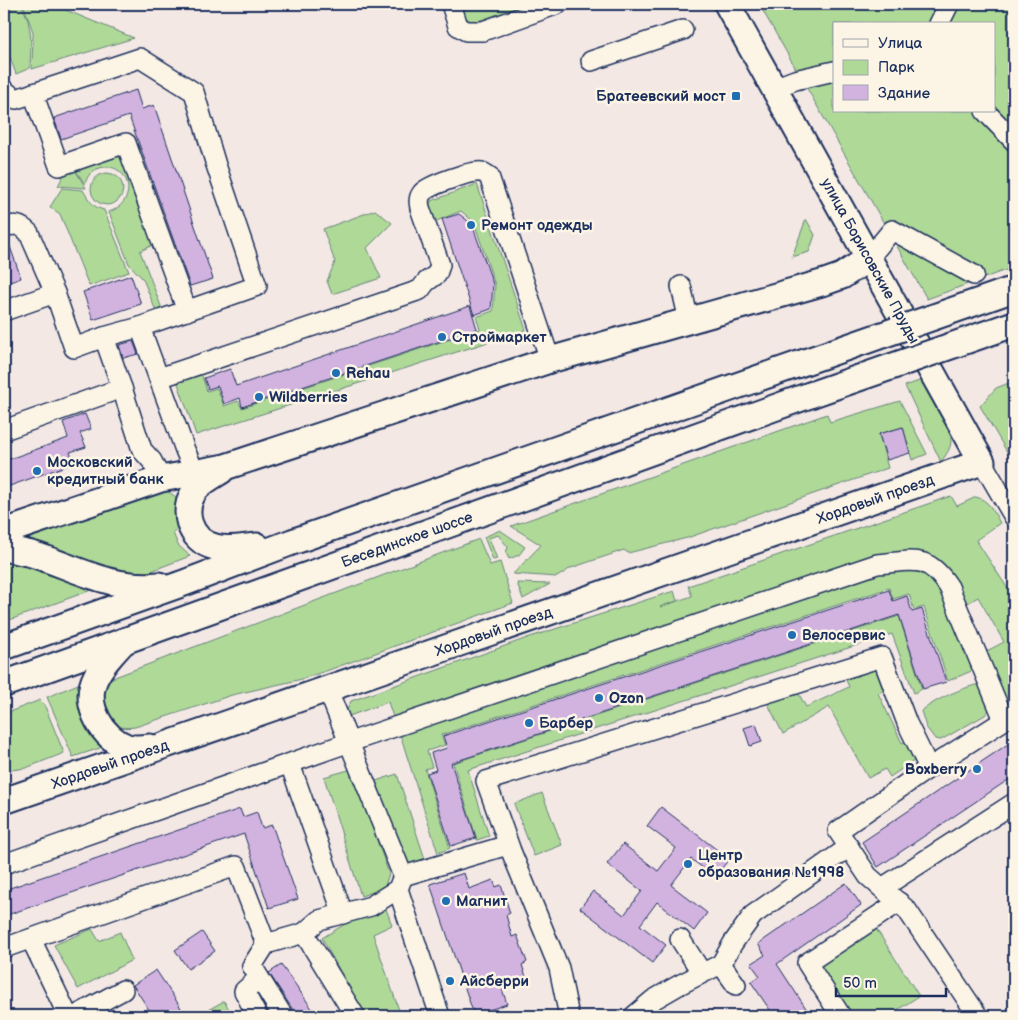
<svg xmlns="http://www.w3.org/2000/svg" width="1018" height="1020" viewBox="0 0 1018 1020" font-family="'Balsamiq Sans',sans-serif">
  <style>
    .green { fill: #afd997; stroke: #65847a; fill-rule: evenodd }
    .building { fill: #d2b3e0; stroke: #1b2f5e }
    .lines { fill: none; stroke-linecap: round; stroke-linejoin: round }
    .minor-casing { stroke: #1b2f5e; stroke-width: 22 }
    .major-casing { stroke: #1b2f5e; stroke-width: 29 }
    .minor { stroke: #fcf5e5; stroke-width: 19 }
    .major { stroke: #fcf5e5; stroke-width: 25 }
    .major-bridge-casing { stroke: #1b2f5e; stroke-width: 29; stroke-linecap: butt }
    .major-bridge { stroke: #fcf5e5; stroke-width: 25 }
    .poi-dot { fill: #1f6fb2; stroke: #fcf5e5; stroke-width: 2 }
    .labels { text-anchor: middle; dominant-baseline: central; stroke-width: 5; stroke-linejoin: round; paint-order: stroke }
    .poi-label { font-size: 15px; font-weight: bold; fill: #1b2f5e; stroke: #fcf5e5; text-anchor: start }
    .street-label { font-size: 15px; fill: #1b2f5e; stroke: #fcf5e5 }
  </style>
  <rect width="100%" height="100%" fill="#f4e8e4"/>
  <filter id="ink" filterUnits="userSpaceOnUse"><feTurbulence type="fractalNoise" baseFrequency=".02" numOctaves="2"/><feDisplacementMap in="SourceGraphic" scale="10" xChannelSelector="R" yChannelSelector="G"/><feConvolveMatrix kernelMatrix="1 2 1 2 8 2 1 2 1" color-interpolation-filters="sRGB"/></filter>
  <g filter="url(#ink)">
    <g class="green">
      <path d="M4,4H21C33,26 31,43 30,68L16,74L4,41Z"/>
      <polygon points="23,4 51,4 134,38 32,69 33,32"/>
      <path d="M460,4H528L475,22C465,21 463,12 460,4Z"/>
      <path d="M759,4H1014V267L927,299ZM834,24H994V111H834Z"/>
      <path d="M122,146L157,243L140,251L162,309L156,311L143,279L129,264L109,212C143,200 126,157 97,169C90,172 87,177 85,184L71,163Z"/>
      <polygon points="70,162 86,188 58,186"/>
      <circle cx="107" cy="189" r="16"/>
      <polygon points="477,184 526,330 196,435 175,375 199,367 207,391 217,388 224,406 238,401 242,408 480,329 476,317 493,311 495,285 474,222 461,211 434,222 427,208 431,201"/>
      <path d="M62,188L83,190C89,200 92,207 104,210L129,272L89,286L60,214L50,207Z"/>
      <polygon points="375,210 392,223 367,248 381,278 332,294 327,281 335,262 323,229"/>
      <polygon points="806,219 815,235 809,252 792,257"/>
      <path d="M922,380C930,394 952,427 951,441C951,449 945,456 941,462L905,386Z"/>
      <polygon points="1014,381 1014,464 980,406 996,388"/>
      <polygon points="900,401 927,454 912,460 903,427 879,434 888,468 687,538 628,553 624,550 571,568 557,577 513,574 541,545 511,526 827,414 830,422"/>
      <polygon points="166,490 176,497 175,512 179,528 173,533 178,545 190,556 133,578 27,538 26,534"/>
      <path d="M951,496L957,506L976,497C989,500 994,512 1000,523L976,540L1014,598V698L1003,705L981,654L1004,642L978,597L958,609L919,560L396,726L388,702L349,716L347,710L351,701L530,637L674,591L677,601L660,607L692,596L688,586Z"/>
      <polygon points="500,530 525,547 519,555 509,559 506,553 508,547 498,535 489,538 497,559 493,560 484,537"/>
      <path d="M479,539L490,565L500,562L513,603L326,671L298,680L232,695L135,727C112,730 112,722 98,705L107,680Z"/>
      <polygon points="4,555 94,589 4,622"/>
      <polygon points="911,563 941,582 976,669 948,681 924,607 914,610 909,594 893,599 889,588 441,735 445,745 427,751 432,767 425,769 450,848 438,853 398,728 878,566"/>
      <polygon points="517,583 550,584 523,599"/>
      <polygon points="899,616 922,689 914,693 892,634 468,770 489,836 477,840 453,763"/>
      <polygon points="880,666 890,688 878,693 902,743 912,737 921,756 890,777 885,769 868,778 829,707 783,734 763,694 794,685 806,707 849,687 846,680"/>
      <polygon points="83,682 78,692 80,704 112,744 73,757 47,697"/>
      <path d="M979,684L992,706L985,715L941,740L935,739L926,727L921,711C937,699 959,689 979,684Z"/>
      <polygon points="40,700 44,704 64,753 26,768 4,771 4,714"/>
      <polygon points="352,769 389,874 384,888 361,896 324,777"/>
      <polygon points="397,774 425,859 405,866 376,781"/>
      <polygon points="542,793 562,845 534,856 514,804"/>
      <polygon points="383,901 392,925 373,934 401,1016 364,1016 322,938"/>
      <polygon points="875,927 919,996 888,1016 851,1016 818,964"/>
      <polygon points="92,929 99,941 120,932 132,960 78,989 54,945"/>
      <polygon points="224,1001 233,1016 197,1016"/>
    </g>
    <g class="building">
      <polygon points="136,90 142,109 154,105 213,279 190,286 129,116 61,139 54,118"/>
      <polygon points="459,214 472,224 493,284 491,309 474,315 442,219"/>
      <polygon points="4,238 7,238 21,278 4,284"/>
      <polygon points="131,275 141,304 93,320 83,292"/>
      <polygon points="470,306 477,329 242,407 240,398 224,404 218,386 208,389 204,378 230,369 236,386"/>
      <polygon points="133,341 138,354 123,358 119,345"/>
      <polygon points="85,414 91,429 80,433 86,447 70,452 74,463 4,488 4,461 68,438 63,422"/>
      <polygon points="903,427 910,453 887,460 879,434"/>
      <polygon points="889,590 893,601 907,596 912,612 922,609 946,682 923,689 899,615 451,763 476,838 451,846 427,773 436,770 431,753 447,748 443,736"/>
      <polygon points="756,724 762,742 750,746 744,728"/>
      <polygon points="1008,744 1014,753 1014,776 878,867 862,842"/>
      <polygon points="661,807 729,859 715,877 691,859 671,885 707,913 694,931 657,902 640,925 666,945 652,963 580,908 593,891 624,915 642,891 607,864 623,844 658,871 676,848 647,826"/>
      <polygon points="240,809 243,817 257,812 262,828 272,825 298,899 269,908 244,834 4,916 4,890"/>
      <polygon points="464,873 469,889 493,880 496,887 501,885 510,913 506,915 512,937 517,935 527,962 522,965 527,980 502,989 507,1004 474,1015 430,884"/>
      <polygon points="846,883 861,905 777,964 811,1016 774,1016 751,982 760,976 751,964 765,955 758,944"/>
      <polygon points="202,932 215,951 188,969 175,950"/>
      <polygon points="281,965 295,984 317,1016 294,1016 293,1010 269,973"/>
      <polygon points="156,970 181,1008 168,1016 153,1016 133,985"/>
    </g>
    <g class="lines">
      <defs>
        <g id="minor">
          <polyline points="451,4 458,26 466,31 483,31 558,4"/>
          <polyline points="939,24 949,4"/>
          <polyline points="591,61 683,30"/>
          <polyline points="774,88 795,80 834,71"/>
          <polyline points="4,90 16,99 140,58 194,92 216,165 257,286 140,327 185,450 195,473"/>
          <polyline points="33,93 59,166 126,143 187,311"/>
          <polyline points="985,111 1014,141"/>
          <path d="M4,227C15,224 20,224 29,233L55,293L4,311"/>
          <polyline points="869,258 892,230 974,275"/>
          <polyline points="681,286 689,321"/>
          <polyline points="104,337 140,327"/>
          <path d="M159,378L420,290L426,282L437,274L440,265L420,208C419,203 418,198 422,193C429,185 472,170 482,172C483,172 487,175 489,176L550,360"/>
          <polyline points="122,388 142,450 152,461 161,479"/>
          <polyline points="4,430 122,388 104,337 74,348 55,293"/>
          <polyline points="982,462 1014,517"/>
          <polyline points="290,764 343,914"/>
          <polyline points="929,768 838,831 868,876 907,910 978,1016"/>
          <path d="M4,864L350,742L877,564C913,561 927,553 949,587L1004,720"/>
          <polyline points="403,876 508,845"/>
          <polyline points="882,888 1014,803"/>
          <polyline points="398,889 440,1016"/>
          <polyline points="304,933 355,1016"/>
          <polyline points="31,939 68,1016"/>
          <polyline points="680,939 702,973"/>
          <polyline points="266,944 252,966 283,1016"/>
          <polyline points="4,948 236,866 266,944 304,933 319,920 371,906 398,889 403,876 327,688"/>
          <polyline points="721,964 736,985"/>
          <polyline points="75,1016 123,990"/>
          <polyline points="257,1016 244,991 259,978"/>
          <polyline points="569,1016 559,968 511,851 486,781 882,657 907,723 929,768 1014,714"/>
          <polyline points="634,1016 653,1000 679,985 721,964 733,943 753,915 849,847"/>
          <polyline points="841,1016 807,963 899,902"/>
        </g>
        <g id="major">
          <path d="M221,471C213,476 202,482 196,489C180,510 189,541 215,547C229,551 244,547 257,546"/>
          <polyline points="4,532 161,479 225,467 550,360 825,282 842,276 869,258"/>
          <path d="M4,548C15,551 27,552 38,556C79,570 115,590 159,585"/>
          <path d="M124,641C113,653 100,666 94,681C84,707 103,738 127,747C135,749 142,748 150,747"/>
          <polyline points="4,647 184,583 292,542 799,364"/>
          <path id="s1" d="M4,684L810,395"/>
          <path id="s2" d="M4,801L982,462L727,4"/>
        </g>
      </defs>
      <use href="#minor" class="minor-casing"/>
      <use href="#major" class="major-casing"/>
      <use href="#minor" class="minor"/>
      <use href="#major" class="major"/>
      <defs>
        <g id="major-bridge">
          <polyline points="799,364 1014,289"/>
          <polyline points="810,395 1014,324"/>
        </g>
      </defs>
      <use href="#major-bridge" class="major-bridge-casing"/>
      <use href="#major-bridge" class="major-bridge"/>
    </g>
  </g>
  <g class="poi-dot">
    <rect x="731" y="91" width="10" height="10" rx="2.5"/>
    <circle cx="471" cy="225" r="5"/>
    <circle cx="442" cy="337" r="5"/>
    <circle cx="336" cy="373" r="5"/>
    <circle cx="259" cy="397" r="5"/>
    <circle cx="37" cy="471" r="5"/>
    <circle cx="792" cy="635" r="5"/>
    <circle cx="599" cy="698" r="5"/>
    <circle cx="529" cy="723" r="5"/>
    <circle cx="977" cy="769" r="5"/>
    <circle cx="688" cy="864" r="5"/>
    <circle cx="446" cy="901" r="5"/>
    <circle cx="450" cy="981" r="5"/>
  </g>
  <g class="labels">
    <g class="poi-label">
      <text x="726" y="96" text-anchor="end">Братеевский мост</text>
      <text x="481" y="225">Ремонт одежды</text>
      <text x="452" y="337">Строймаркет</text>
      <text x="346" y="373">Rehau</text>
      <text x="269" y="397">Wildberries</text>
      <text x="47" y="462">Московский<tspan x="47" dy="17">кредитный банк</tspan></text>
      <text x="802" y="635">Велосервис</text>
      <text x="609" y="698">Ozon</text>
      <text x="539" y="723">Барбер</text>
      <text x="967" y="769" text-anchor="end">Boxberry</text>
      <text x="698" y="855">Центр<tspan x="698" dy="17">образования №1998</tspan></text>
      <text x="456" y="901">Магнит</text>
      <text x="460" y="981">Айсберри</text>
    </g>
    <g class="street-label">
      <text transform="translate(870 261) rotate(61)">улица Борисовские Пруды</text>
      <text stroke="none"><textPath href="#s2" startOffset="922">Хордовый проезд</textPath></text>
      <text stroke="none"><textPath href="#s1" startOffset="428">Бесединское шоссе</textPath></text>
      <text stroke="none"><textPath href="#s2" startOffset="518">Хордовый проезд</textPath></text>
      <text stroke="none"><textPath href="#s2" startOffset="112">Хордовый проезд</textPath></text>
    </g>
  </g>
  <rect width="1018" height="1020" fill="none" stroke="#fcf5e5" stroke-width="20"/>
  <rect x="10" y="10" width="998" height="1000" fill="none" stroke="#1b2f5e" stroke-width="2" filter="url(#ink)"/>
  <rect x="833" y="22" width="162" height="90" fill="#fcf5e5" stroke="#a2a6af"/>
  <rect x="843" y="39" width="25" height="8" fill="#fcf5e5" stroke="#a2a6af"/>
  <text x="878" y="48" font-size="15" fill="#1b2f5e">Улица</text>
  <rect x="843" y="60" width="25" height="15" fill="#afd997" stroke="#a2a6af"/>
  <text x="878" y="72" font-size="15" fill="#1b2f5e">Парк</text>
  <rect x="843" y="85" width="25" height="15" fill="#d2b3e0" stroke="#a2a6af"/>
  <text x="878" y="98" font-size="15" fill="#1b2f5e">Здание</text>
  <path d="M836 988v8h110v-8" fill="none" stroke="#1b2f5e" stroke-width="2.5"/>
  <text x="843" y="988" font-size="15" fill="#1b2f5e" stroke="#fcf5e5" stroke-width="4" paint-order="stroke">50 m</text>
</svg>
